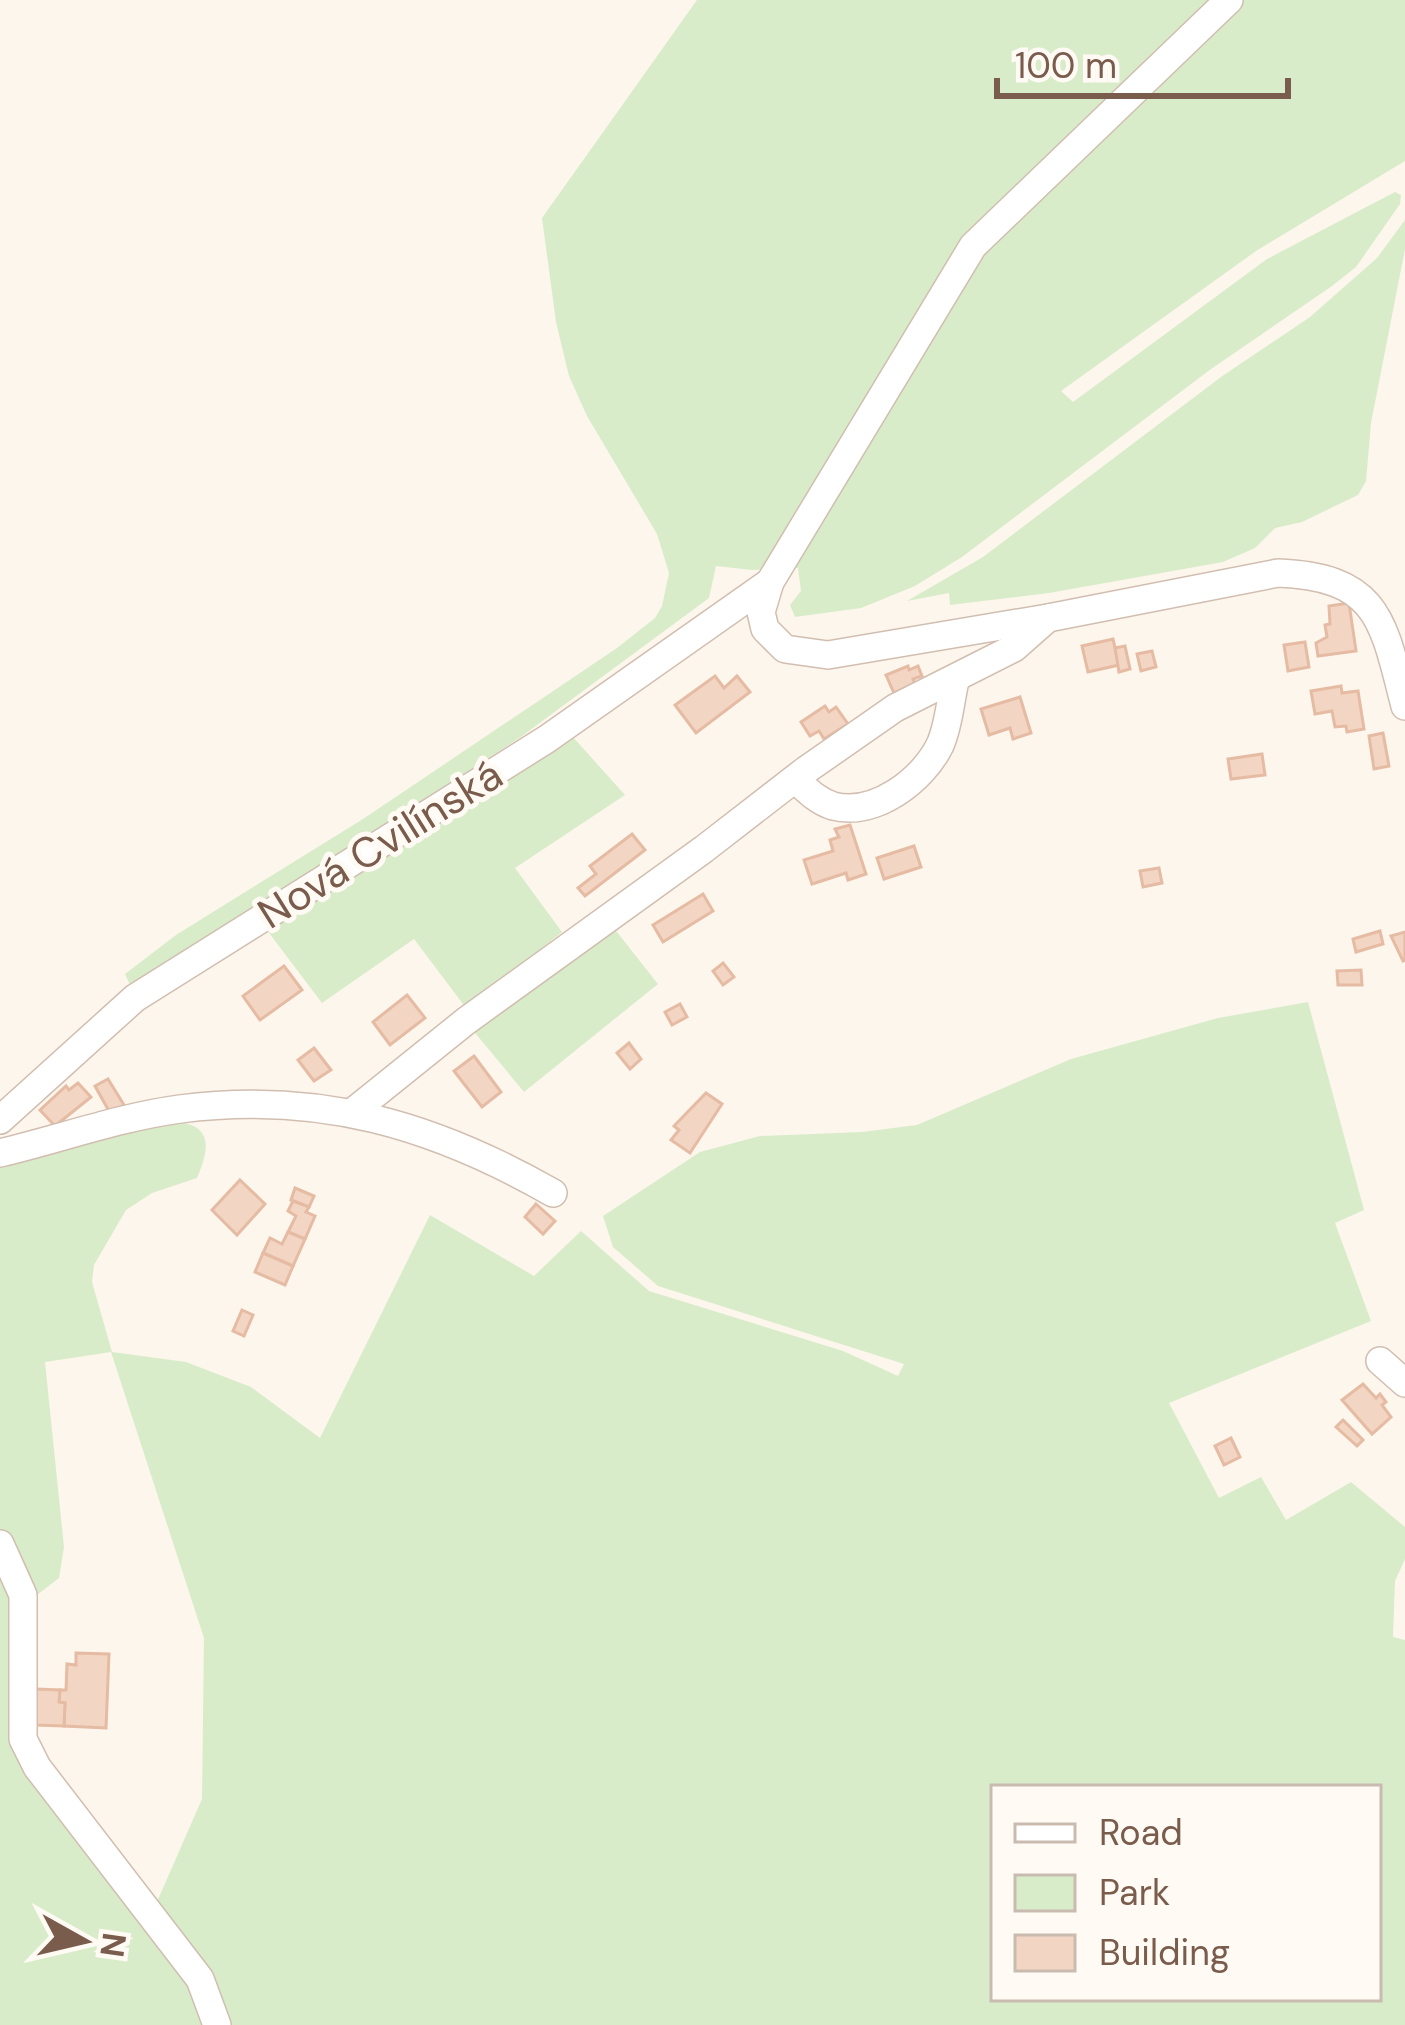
<svg xmlns="http://www.w3.org/2000/svg" width="1405" height="2025" viewBox="0 0 1405 2025" font-family="'DM Sans',sans-serif">
  <style>
    .green { fill: #d8ecc9; fill-rule: evenodd }
    .building { fill: #f3d5c3; stroke: #e6bba3; stroke-width: 3 }
    .lines { fill: none; stroke-linecap: round; stroke-linejoin: round }
    .minor-casing { stroke: #d1beb0; stroke-width: 30 }
    .minor { stroke: #fff; stroke-width: 27 }
    .labels { text-anchor: middle; dominant-baseline: central; stroke-width: 10; stroke-linejoin: round; paint-order: stroke }
    .street-label { font-size: 42px; fill: #7a5c4d; stroke: #fffaf3 }
  </style>
  <rect width="100%" height="100%" fill="#fdf6ec"/>
  <g class="green">
    <polygon points="697,0 1405,0 1405,161 1256,251 1061,391 1073,402 1267,259 1395,192 1401,195 1400,204 1356,267 1332,286 1211,369 962,557 915,586 861,608 795,617 790,605 801,591 798,568 752,570 716,566 709,598 522,736 133,992 125,974 176,935 363,819 617,648 655,618 662,606 669,573 657,534 587,416 569,376 556,322 542,218"/>
    <polygon points="1405,220 1405,249 1371,423 1366,481 1358,495 1302,522 1275,528 1255,548 1223,562 1049,593 950,605 949,593 907,601 983,557 1221,377 1310,317 1377,258"/>
    <polygon points="572,736 625,795 515,868 562,932 466,1008 414,939 322,1003 263,925"/>
    <polygon points="609,922 658,984 524,1092 471,1028"/>
    <path d="M1308,1002L1364,1210L1335,1223L1371,1321L1169,1403L1219,1498L1261,1477L1286,1520L1351,1482L1405,1527V1559L1395,1581L1393,1637L1405,1640V2025H228L156,1904L202,1799L204,1638L111,1352L45,1362L64,1547L59,1578L19,1609L18,1750L185,1973L203,2025H0V1164L27,1150L174,1122C213,1124 210,1148 197,1178L152,1193L126,1210L94,1265L92,1282L112,1352L186,1362L251,1387L320,1438L430,1215L534,1276L581,1231L649,1291L843,1351L898,1376L904,1364L658,1286L613,1247L603,1216L700,1152L760,1136L862,1132L917,1125L1071,1059L1218,1018ZM994,1788H1378V1998H994Z"/>
  </g>
  <g class="building">
    <polygon points="1349,603 1356,651 1318,656 1316,643 1327,637 1325,625 1330,624 1329,606"/>
    <polygon points="1113,639 1119,665 1088,672 1082,646"/>
    <polygon points="1305,642 1309,667 1288,671 1284,645"/>
    <polygon points="1125,646 1130,669 1119,672 1115,648"/>
    <polygon points="1152,651 1156,667 1141,671 1137,654"/>
    <polygon points="908,666 909,670 918,666 922,676 913,679 915,684 894,693 886,675"/>
    <polygon points="715,676 724,688 737,676 750,692 696,733 675,705"/>
    <polygon points="1341,686 1342,693 1358,691 1364,729 1347,732 1346,726 1335,727 1332,711 1315,714 1311,691"/>
    <polygon points="1020,697 1031,733 1013,739 1010,728 989,735 981,709"/>
    <polygon points="825,706 829,712 836,707 848,724 824,739 819,731 810,736 801,722"/>
    <polygon points="1383,733 1389,766 1374,769 1369,736"/>
    <polygon points="1262,754 1265,775 1231,779 1228,759"/>
    <polygon points="850,825 866,874 848,880 846,873 812,884 804,860 833,851 830,840 839,837 835,829"/>
    <polygon points="632,834 645,850 585,896 578,888 596,874 590,866"/>
    <polygon points="914,846 921,867 884,879 877,858"/>
    <polygon points="1159,868 1162,883 1143,887 1140,871"/>
    <polygon points="703,894 713,911 663,942 653,925"/>
    <polygon points="1380,931 1383,944 1356,952 1353,939"/>
    <polygon points="1405,932 1405,960 1403,961 1391,936"/>
    <polygon points="723,963 734,977 723,985 713,971"/>
    <polygon points="284,966 302,990 260,1020 243,996"/>
    <polygon points="1361,970 1362,985 1338,985 1337,971"/>
    <polygon points="407,995 425,1018 390,1045 373,1022"/>
    <polygon points="680,1004 687,1017 672,1025 665,1012"/>
    <polygon points="629,1043 641,1059 630,1069 617,1053"/>
    <polygon points="314,1048 331,1070 314,1081 298,1060"/>
    <polygon points="474,1056 501,1092 482,1107 454,1071"/>
    <polygon points="108,1079 124,1105 110,1113 95,1086"/>
    <polygon points="78,1083 91,1097 55,1126 40,1110 66,1086 69,1090"/>
    <polygon points="706,1093 722,1104 690,1153 671,1140 679,1130 674,1126"/>
    <polygon points="240,1180 265,1204 237,1235 212,1210"/>
    <polygon points="295,1188 314,1196 309,1207 291,1200"/>
    <polygon points="293,1201 309,1207 306,1212 315,1216 305,1239 288,1232 296,1216 288,1211"/>
    <polygon points="536,1204 555,1221 543,1234 525,1217"/>
    <polygon points="288,1232 305,1239 293,1266 263,1253 270,1238 282,1244"/>
    <polygon points="263,1253 293,1266 285,1285 255,1272"/>
    <polygon points="242,1310 253,1315 244,1336 233,1331"/>
    <polygon points="1363,1384 1376,1398 1380,1394 1386,1402 1382,1405 1391,1417 1372,1434 1342,1400"/>
    <polygon points="1343,1420 1363,1440 1357,1446 1336,1427"/>
    <polygon points="1231,1438 1240,1457 1224,1465 1215,1446"/>
    <polygon points="76,1653 109,1654 106,1728 64,1726 65,1703 59,1702 60,1690 66,1690 67,1664 76,1665"/>
    <polygon points="36,1689 60,1690 59,1702 65,1703 64,1726 35,1725"/>
  </g>
  <g class="lines">
    <defs>
      <g id="minor">
        <path d="M1229,0L973,246L770,582L761,612L765,629L785,649L828,655L1048,618L1278,573C1379,577 1383,621 1405,706"/>
        <path d="M795,779C807,790 817,801 833,806C875,817 923,780 940,745C949,725 950,702 955,681"/>
        <polyline points="354,1111 466,1021 704,849 806,770 895,708 1014,648 1048,618"/>
        <polyline points="0,1120 135,998 547,739 770,582"/>
        <path d="M0,1153C59,1139 120,1117 180,1109C319,1091 434,1125 553,1193"/>
        <polyline points="1380,1361 1405,1383"/>
        <polyline points="0,1544 23,1595 23,1739 37,1767 200,1979 217,2025"/>
      </g>
    </defs>
    <use href="#minor" class="minor-casing"/>
    <use href="#minor" class="minor"/>
  </g>
  <g class="labels">
    <g class="street-label">
      <text transform="translate(380 844) rotate(-32)">Nová Cvilínská</text>
    </g>
  </g>
  <rect x="991" y="1785" width="390" height="216" fill="#fffaf3" stroke="#cabbb1" stroke-width="3"/>
  <rect x="1015" y="1824" width="60" height="18" fill="#ffffff" stroke="#cabbb1" stroke-width="3"/>
  <text x="1099" y="1845" font-size="36" fill="#7a5c4d">Road</text>
  <rect x="1015" y="1875" width="60" height="36" fill="#d8ecc9" stroke="#cabbb1" stroke-width="3"/>
  <text x="1099" y="1905" font-size="36" fill="#7a5c4d">Park</text>
  <rect x="1015" y="1935" width="60" height="36" fill="#f3d5c3" stroke="#cabbb1" stroke-width="3"/>
  <text x="1099" y="1965" font-size="36" fill="#7a5c4d">Building</text>
  <g transform="translate(84 1941) rotate(98)" stroke="#fffaf3" stroke-width="9" paint-order="stroke">
  <path d="M0-9L21 45L0 30L-21 45Z" fill="#7a5c4d"/>
  <text y="-18" font-size="33" font-weight="bold" text-anchor="middle" fill="#7a5c4d">N</text>
  </g>
  <path d="M997 78v18h291v-18" fill="none" stroke="#7a5c4d" stroke-width="6"/>
  <text x="1015" y="78" font-size="36" fill="#7a5c4d" stroke="#fffaf3" stroke-width="9" paint-order="stroke">100 m</text>
</svg>
